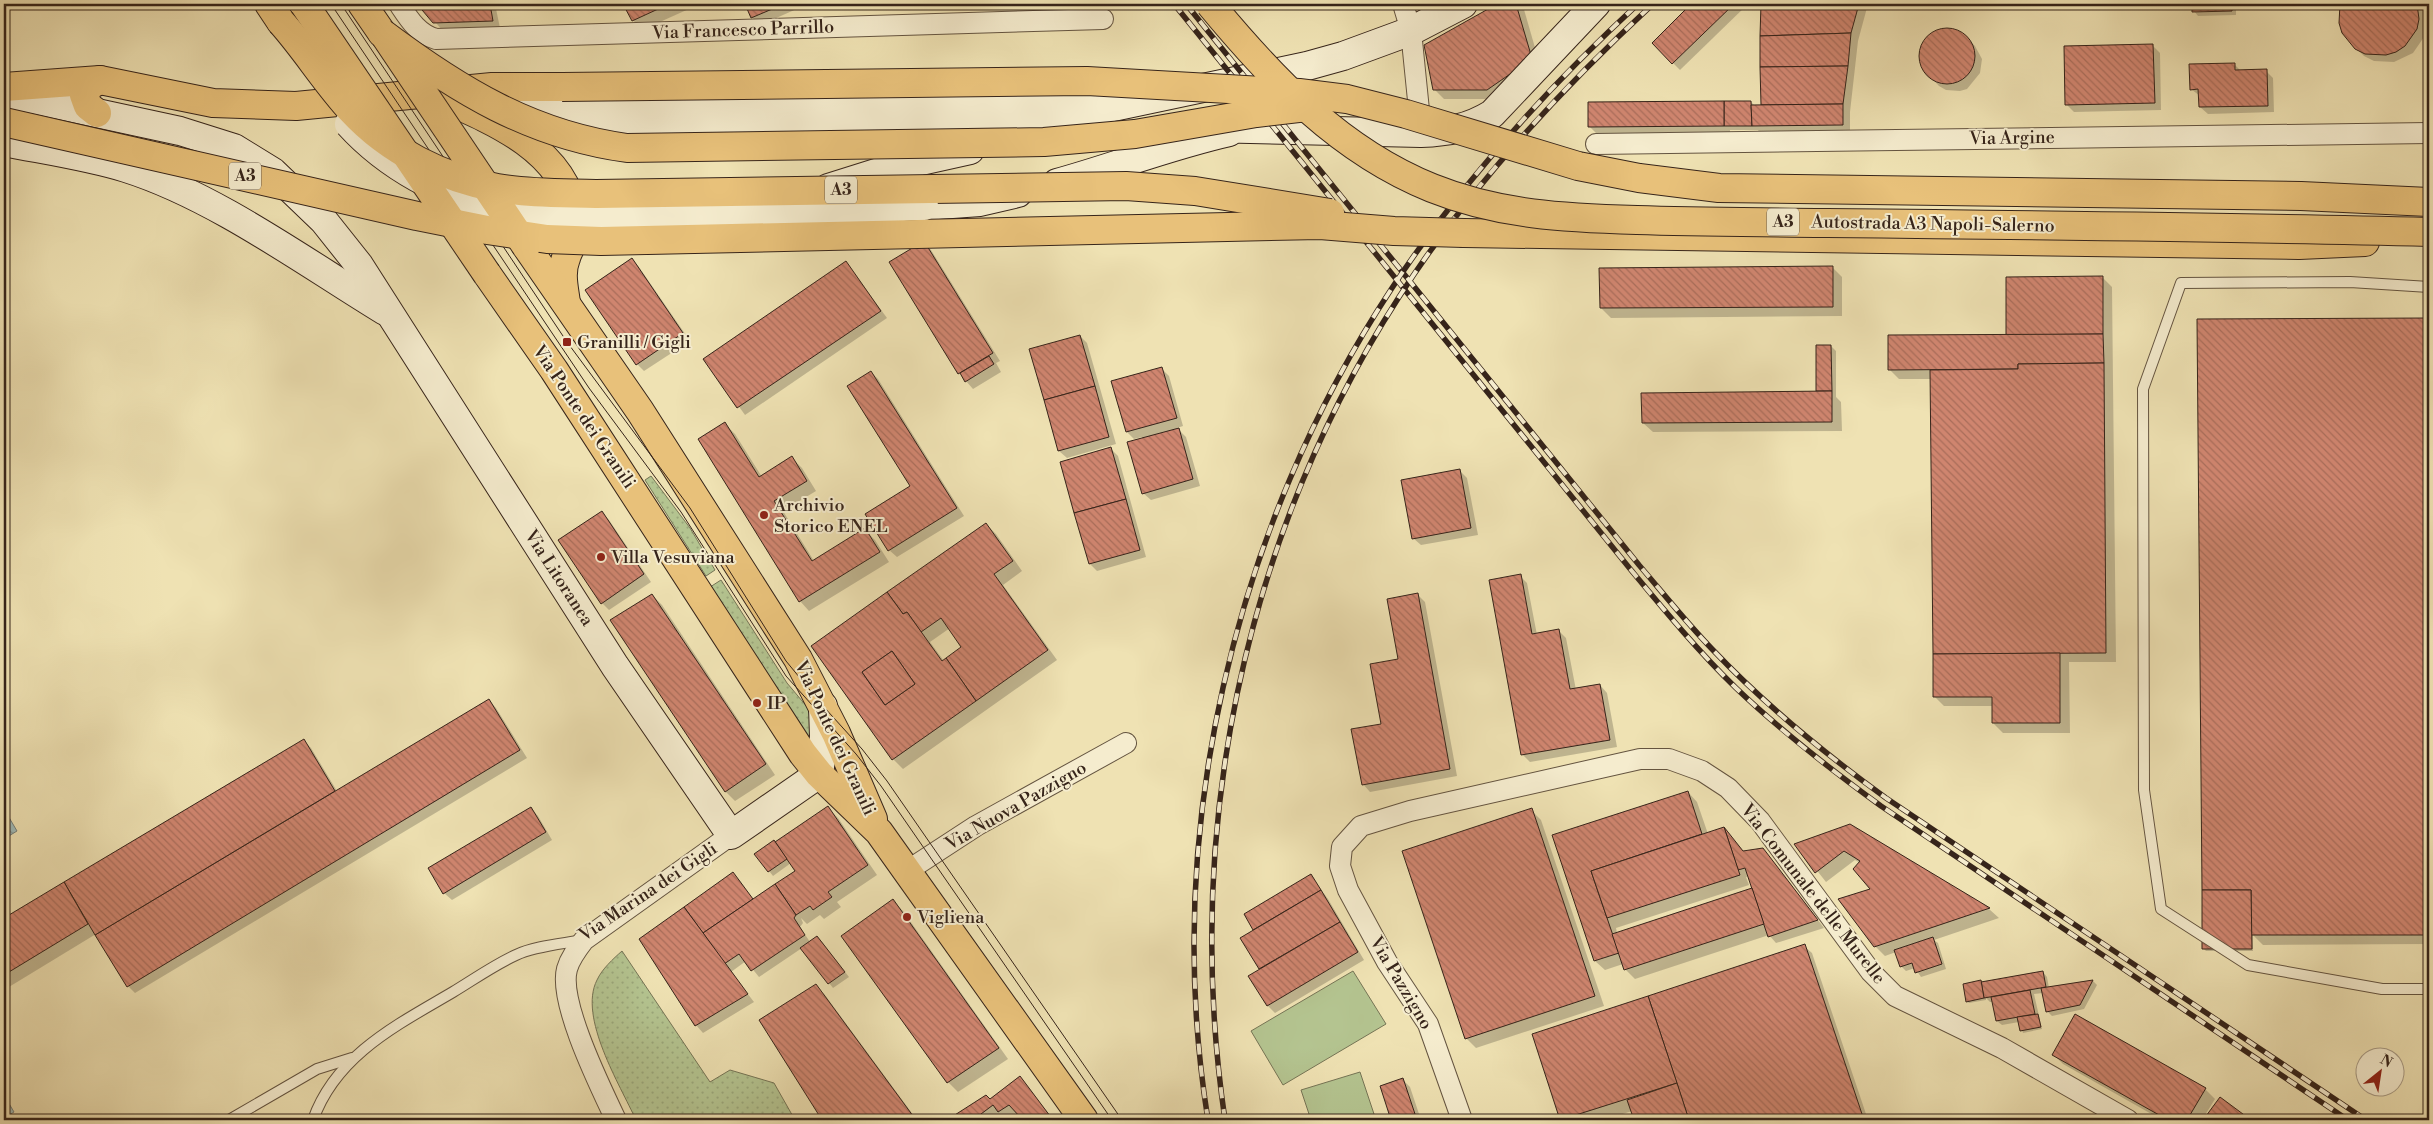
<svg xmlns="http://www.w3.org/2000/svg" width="2433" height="1124" viewBox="0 0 2433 1124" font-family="'Libre Bodoni',serif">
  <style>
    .grass { fill: url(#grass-dots); stroke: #757455 }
    .pitch { fill: #b4c490; stroke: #757455 }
    .water { fill: url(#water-waves); stroke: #757f79 }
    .shadow { fill: #0003; fill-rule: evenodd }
    .building { fill: url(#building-back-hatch); stroke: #36241a; fill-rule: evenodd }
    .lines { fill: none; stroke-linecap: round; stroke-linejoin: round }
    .lane-casing { stroke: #645440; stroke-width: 12 }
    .street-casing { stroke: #645440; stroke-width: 22 }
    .secondary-casing { stroke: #36241a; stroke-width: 30 }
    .primary-casing { stroke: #36241a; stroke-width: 30 }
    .highway-casing { stroke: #36241a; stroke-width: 30 }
    .lane { stroke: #f5ecce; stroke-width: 10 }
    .street { stroke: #f5ecce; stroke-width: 20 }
    .secondary { stroke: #f5ecce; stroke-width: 28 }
    .primary { stroke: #e8c17a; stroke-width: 28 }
    .highway { stroke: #e8c17a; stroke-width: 28 }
    .tram { stroke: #36241a; stroke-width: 1 }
    .rail-casing { stroke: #36241a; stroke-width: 5.5 }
    .rail { stroke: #f5ecce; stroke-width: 4; stroke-dasharray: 11; stroke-linecap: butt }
    .secondary-bridge-casing { stroke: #36241a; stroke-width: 30; stroke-linecap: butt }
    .primary-bridge-casing { stroke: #36241a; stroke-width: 30; stroke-linecap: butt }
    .highway-bridge-casing { stroke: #36241a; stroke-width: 30; stroke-linecap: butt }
    .secondary-bridge { stroke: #f5ecce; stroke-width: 28 }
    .primary-bridge { stroke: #e8c17a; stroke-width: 28 }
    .highway-bridge { stroke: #e8c17a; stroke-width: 28 }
    .poi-dot { fill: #8f2418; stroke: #f5ecce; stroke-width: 2 }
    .labels { text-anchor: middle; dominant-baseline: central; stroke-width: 4; stroke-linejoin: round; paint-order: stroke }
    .shield { fill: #f5ecce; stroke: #6f6050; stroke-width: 1 }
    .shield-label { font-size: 16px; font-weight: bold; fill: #36241a }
    .street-label { font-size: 18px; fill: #36241a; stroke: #f5ecce }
    .poi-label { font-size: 18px; fill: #36241a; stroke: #f5ecce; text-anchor: start }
  </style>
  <defs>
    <pattern id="grass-dots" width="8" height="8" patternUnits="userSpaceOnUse" patternTransform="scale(1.25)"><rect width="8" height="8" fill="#b4c490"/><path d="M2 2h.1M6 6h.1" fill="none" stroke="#9ba87c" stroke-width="1.8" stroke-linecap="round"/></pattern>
    <pattern id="water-waves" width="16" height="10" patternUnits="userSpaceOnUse" patternTransform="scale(1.25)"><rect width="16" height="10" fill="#9fbbb8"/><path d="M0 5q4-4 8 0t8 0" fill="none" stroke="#829895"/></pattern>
    <pattern id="building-back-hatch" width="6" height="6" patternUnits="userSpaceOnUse" patternTransform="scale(1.25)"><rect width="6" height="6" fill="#cf856f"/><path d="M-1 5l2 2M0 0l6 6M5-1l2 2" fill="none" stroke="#a96d5a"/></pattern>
  </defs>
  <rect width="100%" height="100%" fill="#efe2b3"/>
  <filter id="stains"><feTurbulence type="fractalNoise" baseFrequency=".004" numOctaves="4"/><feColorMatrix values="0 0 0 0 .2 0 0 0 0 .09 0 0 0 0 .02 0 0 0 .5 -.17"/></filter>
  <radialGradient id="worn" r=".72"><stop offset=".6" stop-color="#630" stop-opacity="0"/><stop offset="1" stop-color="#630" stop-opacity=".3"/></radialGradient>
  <g class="grass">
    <polygon points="651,476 690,528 715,570 706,576 645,480"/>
    <polygon points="721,580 787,683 808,708 811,723 810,742 707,589"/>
    <path d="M622,951L710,1082L730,1070L774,1083L795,1120H636C620,1085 578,1017 597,980C602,969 613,959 622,951Z"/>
  </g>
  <g class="pitch">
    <polygon points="1353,971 1386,1024 1283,1085 1251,1031"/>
    <polygon points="1360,1072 1376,1120 1311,1120 1301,1090"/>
  </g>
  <g class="water">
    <polygon points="4,809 17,831 4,839"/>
    <polygon points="4,1095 14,1112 4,1118"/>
  </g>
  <g class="shadow">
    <polygon points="420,4 495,4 500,28 442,30"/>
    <polygon points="625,4 700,4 642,30 633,20"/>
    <polygon points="746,4 808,4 760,25 752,17"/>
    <polygon points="1500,4 1520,4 1523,6 1540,65 1497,99 1444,99 1434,89 1425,46"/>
    <polygon points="1693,4 1748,4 1680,70 1653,43"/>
    <polygon points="1764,4 1868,4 1858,41 1850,112 1850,132 1760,133 1758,130 1730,130 1730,133 1597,134 1590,127 1751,102 1755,106 1762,106"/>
    <polygon points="2194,4 2236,4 2236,15 2198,16 2194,11"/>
    <polygon points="2341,4 2420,4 2425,16 2424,37 2413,53 2394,62 2374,61 2364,56 2356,48 2340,23"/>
    <polygon points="1941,29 1956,30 1962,33 1975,46 1982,59 1980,73 1967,89 1960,91 1946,90 1939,86 1922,68 1919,54 1924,40 1935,31"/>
    <polygon points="2153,46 2160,53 2161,110 2074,112 2067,105"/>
    <polygon points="2234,64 2241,71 2266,71 2273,78 2274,112 2208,114 2200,107 2200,96 2191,89"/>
    <polygon points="924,242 931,250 1000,361 996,363 1001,372 973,389 966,381 891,263"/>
    <polygon points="632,259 639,267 690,341 644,371 637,364"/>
    <polygon points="846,262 887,318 745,415 705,359"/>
    <polygon points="1832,267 1842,277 1842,316 1611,318 1601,308"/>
    <polygon points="2103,278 2112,287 2116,662 2069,662 2070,733 2003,733 1993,723 1993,706 1944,706 1934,696 1932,379 1899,379 1889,369 2008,336"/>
    <polygon points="2426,319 2429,322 2429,944 2263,945 2253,935 2253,951 2206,951 2204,949"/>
    <polygon points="1080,336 1087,343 1116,444 1067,458 1059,451"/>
    <polygon points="1817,346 1831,346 1836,351 1836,397 1841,402 1842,431 1653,432 1643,423 1817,392"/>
    <polygon points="1162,369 1169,376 1183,426 1177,428 1186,437 1200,486 1151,500 1143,493 1142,437 1134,439 1127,432 1113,382"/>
    <polygon points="871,372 878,379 964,516 897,557 889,550 911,487"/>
    <polygon points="725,424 735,434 762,477 792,458 802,468 816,491 783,511 814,561 865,530 875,540 889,562 809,611 800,601"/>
    <polygon points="1111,449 1118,456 1146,557 1097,571 1090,564"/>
    <polygon points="1460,471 1467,478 1478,535 1421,545 1413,538"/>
    <polygon points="602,513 609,520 651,582 609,610 602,603"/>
    <path d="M986,524L996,534L1022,571L1003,585L1057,660L903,769L893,759L813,646ZM950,628L963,647L944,661L930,642Z"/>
    <polygon points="1520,576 1527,583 1537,635 1559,631 1566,638 1576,690 1600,685 1607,693 1617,747 1530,762 1523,755 1491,581"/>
    <polygon points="652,595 662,605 775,775 735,801 725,791"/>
    <polygon points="1418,595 1425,602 1457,776 1370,792 1363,784 1382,725"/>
    <polygon points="489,700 496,708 527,758 135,993 128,986 96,934 4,990 4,920 303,740 311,748 337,791"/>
    <path d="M1688,792L1697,802L1708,834L1724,829L1744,852L1770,857L1824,928L1776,943L1769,935L1635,979L1625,969L1623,964L1605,970L1595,961L1553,836ZM1749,876L1754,888L1617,933L1616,928L1749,885L1746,877Z"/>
    <polygon points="531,808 538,816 552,840 452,900 444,893"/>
    <polygon points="828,808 838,818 877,875 837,902 841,907 824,919 820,915 807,924 801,918 803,923 800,927 810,942 817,937 822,942 849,977 833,988 802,948 759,977 746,961 731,972 754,1002 703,1033 696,1025 732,873 754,900 797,871 791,863 773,876 756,854"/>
    <polygon points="1531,810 1541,820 1604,1006 1476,1048 1466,1038"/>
    <polygon points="1850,825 1989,909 1999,918 1934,940 1938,943 1946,969 1921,977 1915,968 1906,971 1901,966 1896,952 1885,956 1875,946 1872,889 1860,863 1855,860 1826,882 1796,844"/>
    <polygon points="1311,876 1328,899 1364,960 1275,1013 1268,1006 1261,970 1242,938 1255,931 1245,915"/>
    <polygon points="893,901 903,911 1008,1059 958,1092 948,1082"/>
    <polygon points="1804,946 1812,953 1868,1120 1636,1120 1632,1111 1604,1120 1562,1120 1533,1035"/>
    <polygon points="2043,972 2047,977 2049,988 2093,981 2097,985 2084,1009 2052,1016 2047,1011 2043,993 2034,994 2042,1029 2023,1033 2019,1022 2002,1025 1997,1021 1993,1002 1990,1002 1986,998 1986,1000 1969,1003 1967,1001 1982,984"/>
    <polygon points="816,986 825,995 917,1120 823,1120 761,1020"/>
    <polygon points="2053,1054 2205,1089 2215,1099 2202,1120 2162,1120 2063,1064"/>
    <polygon points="1020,1078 1054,1120 1018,1120 1022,1118 1019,1114 1010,1120 1002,1115 995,1120 949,1120 986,1096 990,1100"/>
    <polygon points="1403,1080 1410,1087 1421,1120 1392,1120 1382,1086"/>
  </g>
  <g class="building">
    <polygon points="417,4 490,4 493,21 433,23"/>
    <polygon points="623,4 669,4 632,21"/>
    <polygon points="745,4 784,4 751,18"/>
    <polygon points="1497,4 1516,4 1531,55 1513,72 1487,90 1433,90 1424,45"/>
    <polygon points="1691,4 1734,4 1672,64 1652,43"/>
    <polygon points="1761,4 1859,4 1851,33 1760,36"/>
    <polygon points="2192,4 2232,4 2232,11 2192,12"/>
    <polygon points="2340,4 2417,4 2419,19 2417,29 2405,46 2396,52 2386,55 2365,54 2355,49 2342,33 2339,23"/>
    <circle cx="1947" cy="56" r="28"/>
    <polygon points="1851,33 1848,66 1760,67 1760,36"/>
    <polygon points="2153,44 2155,103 2065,105 2064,46"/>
    <polygon points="2235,63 2235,70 2267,69 2268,106 2199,107 2198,89 2190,90 2189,64"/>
    <polygon points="1848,66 1843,104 1761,105 1760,67"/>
    <polygon points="1724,101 1751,101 1752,126 1724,126"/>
    <polygon points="1724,101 1724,126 1588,127 1588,102"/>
    <polygon points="1843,104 1843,125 1752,126 1751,105"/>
    <polygon points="924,241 993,353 958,374 889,262"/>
    <polygon points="632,258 683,333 636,365 585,290"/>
    <polygon points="846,261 881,311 737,408 703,359"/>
    <polygon points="1833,266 1833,307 1600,308 1599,268"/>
    <polygon points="2103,276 2103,334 2006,335 2006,277"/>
    <polygon points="2426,318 2429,935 2251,935 2251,890 2202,890 2197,319"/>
    <polygon points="2103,334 2104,363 2018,364 2018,369 1888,370 1888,335"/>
    <polygon points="1080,335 1095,386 1044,400 1029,349"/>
    <polygon points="1816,345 1831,345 1832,391 1816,391"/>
    <polygon points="989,356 994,364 965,382 960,373"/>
    <polygon points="2104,363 2106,653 1933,654 1930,370 2018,369 2018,364"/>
    <polygon points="1162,367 1177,418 1126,432 1111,381"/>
    <polygon points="871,371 957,508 888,551 865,514 910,486 847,386"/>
    <polygon points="1095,386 1109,437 1058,451 1044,400"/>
    <polygon points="1832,391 1832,422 1642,423 1641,393"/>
    <polygon points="725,422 759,477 792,456 807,481 774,501 812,561 865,528 880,552 799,602 698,439"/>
    <polygon points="1179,428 1193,479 1142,494 1127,442"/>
    <polygon points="1111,447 1126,499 1074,513 1060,462"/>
    <polygon points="1460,469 1471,528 1412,539 1401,480"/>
    <polygon points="1126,499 1140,550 1089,564 1074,513"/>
    <polygon points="602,511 644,574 601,604 558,540"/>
    <polygon points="986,523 1013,561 994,574 1048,650 976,701 946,658 961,647 941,618 921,632 907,612 903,614 887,592"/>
    <polygon points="1521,574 1532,634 1559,629 1570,689 1600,684 1610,740 1521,755 1489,580"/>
    <path d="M887,592L903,614L907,612L942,661L946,658L976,701L892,760L811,646ZM892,651L915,684L885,705L862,672Z"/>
    <polygon points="1418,593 1450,769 1362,785 1351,729 1381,724 1370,664 1398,659 1387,599"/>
    <polygon points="652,594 766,764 725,792 610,620"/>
    <polygon points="892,651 915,684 885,705 862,672"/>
    <polygon points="2060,653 2060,723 1992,723 1992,697 1933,697 1933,654"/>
    <polygon points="489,699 520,750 127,987 95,935"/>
    <polygon points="304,739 335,791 95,935 64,882"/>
    <polygon points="1688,791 1702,834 1591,871 1619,953 1594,961 1552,835"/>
    <polygon points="828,806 868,865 828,892 832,897 813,910 810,906 796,915 775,884 795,871 775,842"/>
    <polygon points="531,807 546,832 443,894 428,868"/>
    <polygon points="1532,808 1595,996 1465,1039 1402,851"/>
    <polygon points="1850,824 1990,908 1874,947 1838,899 1870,889 1853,869 1860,861 1844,851 1815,873 1794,844"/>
    <polygon points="1724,827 1743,851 1763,848 1818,920 1768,937 1745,868 1738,870"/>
    <polygon points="1724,827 1740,875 1607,918 1591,871"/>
    <polygon points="774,840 787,859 768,872 754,854"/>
    <polygon points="733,872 753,899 703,933 684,907"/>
    <polygon points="1311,874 1321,890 1253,930 1244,914"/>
    <polygon points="64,882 88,924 4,975 4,918"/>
    <polygon points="775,884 796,915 794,918 805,935 751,971 739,954 724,964 703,933"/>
    <polygon points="1752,888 1764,924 1624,970 1612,934"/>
    <polygon points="1321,890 1340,922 1259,969 1240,938"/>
    <polygon points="2202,890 2251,890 2252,949 2202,949"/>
    <polygon points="893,899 999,1048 947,1083 841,936"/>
    <polygon points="684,907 748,994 695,1026 639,939"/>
    <polygon points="1340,922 1358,952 1267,1006 1248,976"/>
    <polygon points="817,936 845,972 828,984 800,948"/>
    <polygon points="1933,937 1942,964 1915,973 1912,963 1900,967 1894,950"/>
    <polygon points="1805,944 1864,1120 1689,1120 1648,996"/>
    <polygon points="2043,971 2046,987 1984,998 1981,982"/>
    <polygon points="1981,980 1984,998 1966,1002 1963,984"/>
    <polygon points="2093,980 2080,1005 2046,1012 2041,988"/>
    <polygon points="816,984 916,1120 822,1120 759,1020"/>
    <polygon points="2030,990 2035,1014 1996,1021 1991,997"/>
    <polygon points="1648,996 1677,1083 1560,1120 1532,1034"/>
    <polygon points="2038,1014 2041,1027 2020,1031 2017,1017"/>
    <polygon points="2075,1014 2206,1088 2187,1120 2168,1120 2052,1055"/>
    <polygon points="1020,1076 1053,1120 1016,1120 1020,1117 1009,1105 998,1112 993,1105 977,1117 981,1120 947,1120 986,1095 990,1099"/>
    <polygon points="1403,1078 1417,1120 1391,1120 1380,1086"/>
    <polygon points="1677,1083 1689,1120 1634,1120 1627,1100"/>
    <polygon points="2220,1097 2251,1120 2212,1120 2206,1116"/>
  </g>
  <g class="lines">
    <defs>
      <g id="lane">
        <polyline points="2429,287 2350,282 2181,283 2143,389 2144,790 2161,909 2248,965 2382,989 2429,989"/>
        <polyline points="229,1120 317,1069 352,1058"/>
        <path d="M313,1120C336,1055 397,1025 453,992C473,980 494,965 516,955C535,946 562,944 583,940"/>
      </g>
      <g id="street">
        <path d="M399,4C409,19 418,34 436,39L1103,19"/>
        <polyline points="1403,4 1411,31 1421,130"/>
        <polyline points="1596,144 2429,133"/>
        <polyline points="907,871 976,826 1126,743"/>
        <path d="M616,1120C601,1088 558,1002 567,969C570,958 577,949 584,940L731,835"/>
        <polyline points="1462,1120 1428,1024 1387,962 1348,890 1340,866 1342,847 1361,826 1410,811 1640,759 1669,759 1702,771 1728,788 1760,821 1871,972 1895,996 2002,1048 2128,1120"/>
      </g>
      <g id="secondary">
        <polyline points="503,91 549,103 623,109 1096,94"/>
        <polyline points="4,93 180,131 234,148 273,172 324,221 359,265 615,666 731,835 819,774"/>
        <polyline points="548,122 640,128 906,126 1094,111 1307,66 1343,56 1411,31 1463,4"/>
        <path d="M1207,128L1421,133C1448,132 1469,128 1492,114L1596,4"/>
        <path d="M4,142C44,150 87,156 126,168C215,196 306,263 385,311"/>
        <path d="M1057,183C1115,167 1171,145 1229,132"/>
        <polyline points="828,188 898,166 970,150"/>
        <polyline points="924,206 980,202 1018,193"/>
        <polyline points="819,774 824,737 823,706"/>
      </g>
      <g id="primary">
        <polyline points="362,4 382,33"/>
        <path d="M432,94C487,118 564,147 574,214C574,220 577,228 576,233C575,241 568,250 566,258C560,273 564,287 566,303"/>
        <polyline points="526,246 640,411 798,659 836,733 873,819"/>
        <polyline points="487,274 554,370 803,754 819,774 879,832 1084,1120"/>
      </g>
      <g id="highway">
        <polyline points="269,4 281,22"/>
        <polyline points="4,87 100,80 213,103 296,106 492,87 562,87"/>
        <polyline points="97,113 88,106 84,95 90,85 100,80"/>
        <polyline points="1464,233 2299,245 2365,242"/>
      </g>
    </defs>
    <use href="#lane" class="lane-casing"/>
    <use href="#street" class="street-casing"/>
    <use href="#secondary" class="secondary-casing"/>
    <use href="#primary" class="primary-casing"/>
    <use href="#highway" class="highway-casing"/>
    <use href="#lane" class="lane"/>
    <use href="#street" class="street"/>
    <use href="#secondary" class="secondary"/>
    <use href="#primary" class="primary"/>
    <use href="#highway" class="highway"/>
    <g class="tram">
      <polyline points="331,4 589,388 681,512 786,676 856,754 881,786 1112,1120"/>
      <polyline points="341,4 567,342 690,508 786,661 823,706 862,749 887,781 1122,1120"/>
    </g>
    <defs>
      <g id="rail">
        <path d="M1174,4L1631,570C1665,611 1698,651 1736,688C1781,731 1830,769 1881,806L2348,1120"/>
        <path d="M1186,4L1639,565C1663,593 1686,622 1712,649C1765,705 1824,753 1886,798L2366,1120"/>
        <path d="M1208,1120C1162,834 1233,529 1392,288C1461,183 1546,89 1638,4"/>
        <path d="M1225,1120C1183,834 1242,541 1399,297C1469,188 1558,92 1653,4"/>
      </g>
    </defs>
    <use href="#rail" class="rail-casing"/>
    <use href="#rail" class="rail"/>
    <defs>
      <path id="secondary-bridge" d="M349,124C387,166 444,197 498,209C544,220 590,217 637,216C733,216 829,210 924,206"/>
      <g id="primary-bridge">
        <polyline points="304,4 487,274"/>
        <polyline points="385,36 526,246"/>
      </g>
      <g id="highway-bridge">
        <path d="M1210,4C1272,79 1340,151 1432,188C1499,215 1566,218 1637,220C1699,222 1762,222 1825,223C2026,225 2228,227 2429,232"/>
        <path d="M281,22C306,50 326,83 352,111C389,151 443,178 497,188C530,194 563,193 596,194L1126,186L1195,191L1330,213"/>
        <path d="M382,33C458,90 531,135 627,148L1044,142L1135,134L1256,113L1307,107"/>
        <polyline points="562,87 1087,81 1299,93 1347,99 1406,114 1578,166 1639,178 1719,188 2301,196 2429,202"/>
        <polyline points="4,122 417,216 487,230 547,239 601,241 1320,225 1394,231 1464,233"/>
      </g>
    </defs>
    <use href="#secondary-bridge" class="secondary-bridge-casing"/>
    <use href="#primary-bridge" class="primary-bridge-casing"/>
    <use href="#highway-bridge" class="highway-bridge-casing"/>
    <use href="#secondary-bridge" class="secondary-bridge"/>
    <use href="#primary-bridge" class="primary-bridge"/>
    <use href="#highway-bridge" class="highway-bridge"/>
  </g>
  <g class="poi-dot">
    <rect x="562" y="337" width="10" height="10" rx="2.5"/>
    <circle cx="764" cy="515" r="5"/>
    <circle cx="601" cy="557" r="5"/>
    <circle cx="757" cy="703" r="5"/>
    <circle cx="907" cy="917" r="5"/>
  </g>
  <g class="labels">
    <g class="shield">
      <rect x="229" y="162.5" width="32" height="27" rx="4"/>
      <rect x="825" y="176.5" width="32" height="27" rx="4"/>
      <rect x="1767" y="208.5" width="32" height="27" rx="4"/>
    </g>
    <g class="shield-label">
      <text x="245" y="176">A3</text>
      <text x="841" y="190">A3</text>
      <text x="1783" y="222">A3</text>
    </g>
    <g class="street-label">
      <text transform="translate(743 30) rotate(-2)">Via Francesco Parrillo</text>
      <text transform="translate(2012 138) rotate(-1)">Via Argine</text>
      <text transform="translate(1933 224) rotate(1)">Autostrada A3 Napoli-Salerno</text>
      <text transform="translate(584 417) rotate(56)">Via Ponte dei Granili</text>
      <text transform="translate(559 578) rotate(57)">Via Litoranea</text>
      <text transform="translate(835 738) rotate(65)">Via Ponte dei Granili</text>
      <text transform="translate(1016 806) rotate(-30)">Via Nuova Pazzigno</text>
      <text transform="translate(648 892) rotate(-34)">Via Marina dei Gigli</text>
      <text transform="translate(1813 894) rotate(52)">Via Comunale delle Murelle</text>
      <text transform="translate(1401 983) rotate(59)">Via Pazzigno</text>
    </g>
    <g class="poi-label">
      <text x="577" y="342">Granilli / Gigli</text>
      <text x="774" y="505">Archivio<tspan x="774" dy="21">Storico ENEL</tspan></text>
      <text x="611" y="557">Villa Vesuviana</text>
      <text x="767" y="703">IP</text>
      <text x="917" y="917">Vigliena</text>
    </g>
  </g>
  <rect width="2433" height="1124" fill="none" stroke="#efe2b3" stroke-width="20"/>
  <rect x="5" y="5" width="2423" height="1114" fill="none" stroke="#36241a" stroke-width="2.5"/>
  <rect x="10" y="10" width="2413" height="1104" fill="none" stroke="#36241a"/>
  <g transform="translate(2380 1072) rotate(30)"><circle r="24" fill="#f5ecce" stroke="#a99c86"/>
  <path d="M0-4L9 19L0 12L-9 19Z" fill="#8f2418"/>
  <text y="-8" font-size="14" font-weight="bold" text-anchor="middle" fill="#36241a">N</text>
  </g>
  <rect width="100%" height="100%" filter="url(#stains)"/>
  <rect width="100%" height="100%" fill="url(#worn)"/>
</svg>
